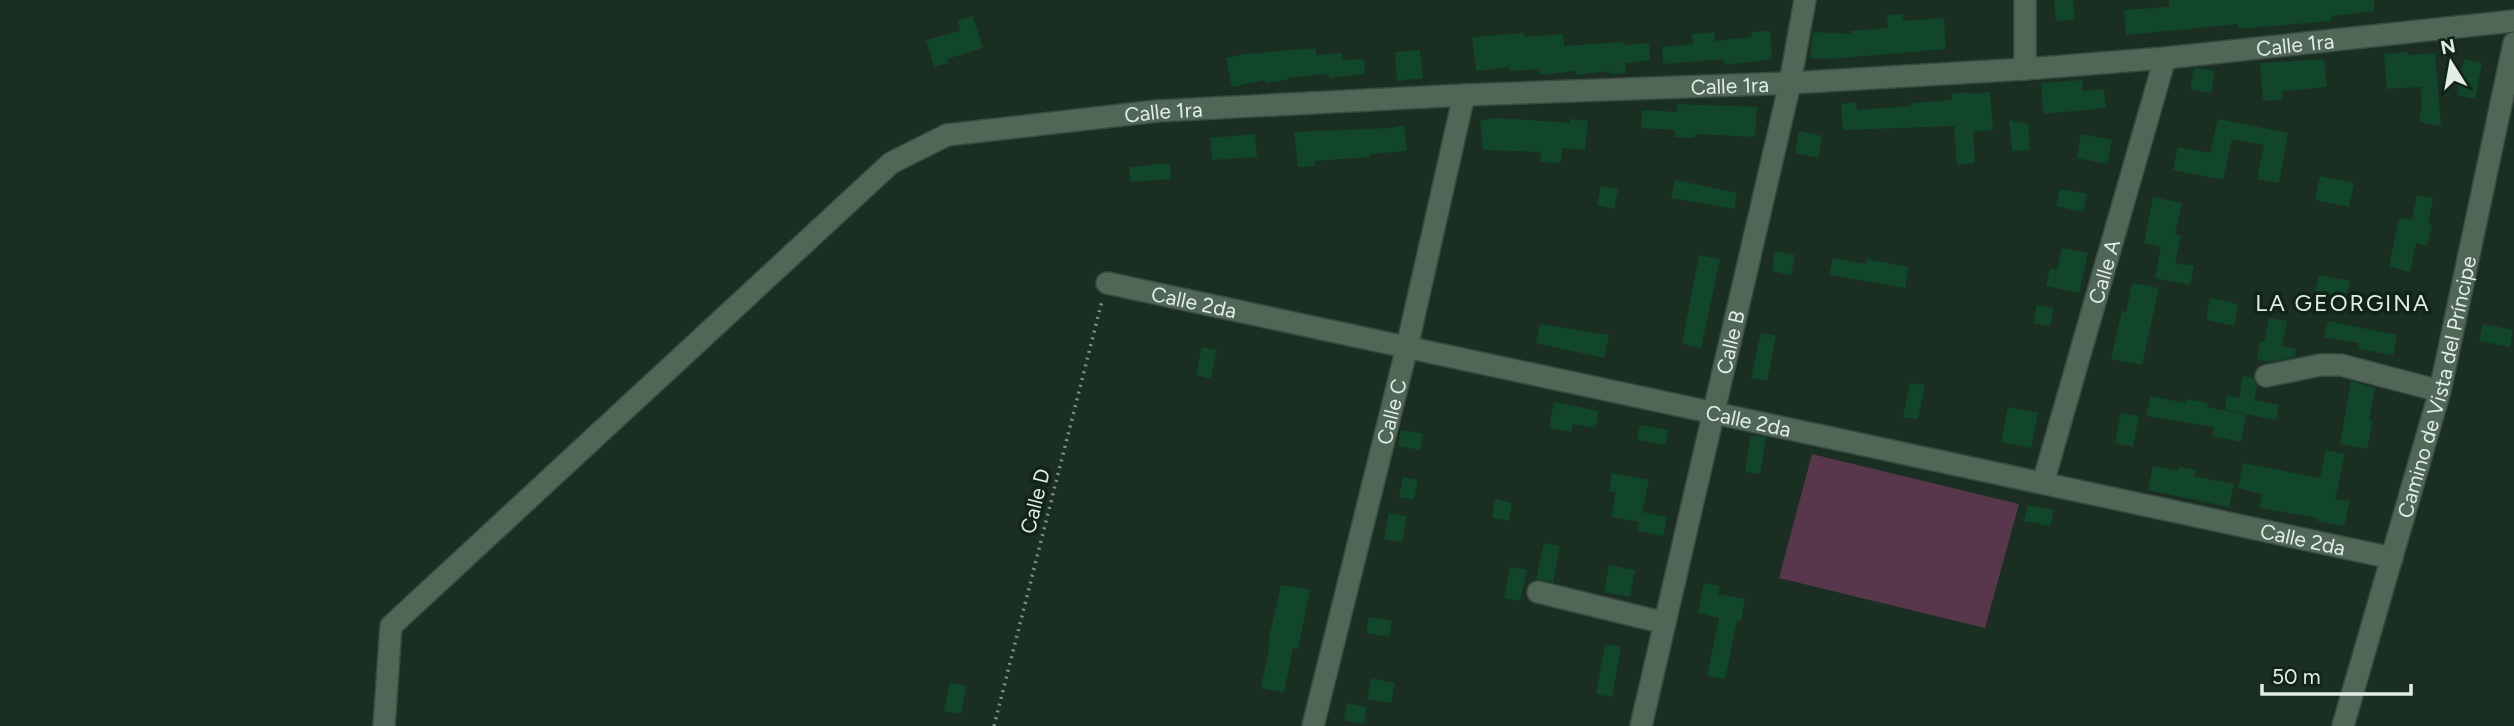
<svg xmlns="http://www.w3.org/2000/svg" width="2514" height="726" viewBox="0 0 2514 726" font-family="Figtree,sans-serif">
  <style>
    .green { fill: #58374d }
    .building { fill: #12462b }
    .lines { fill: none; stroke-linecap: round; stroke-linejoin: round }
    .minor-casing { stroke: #394a3f; stroke-width: 24 }
    .path { stroke: #819086; stroke-width: 3.5; stroke-dasharray: 2 5; stroke-linecap: butt }
    .minor { stroke: #506657; stroke-width: 21 }
    .labels { text-anchor: middle; dominant-baseline: central; stroke-width: 7; stroke-linejoin: round; paint-order: stroke }
    .street-label { font-size: 21px; fill: #e1ede5; stroke: #102418 }
    .neighbourhood-label { font-size: 23px; letter-spacing: 2px; fill: #e1ede5; stroke: #102418 }
  </style>
  <rect width="100%" height="100%" fill="#1a2e22"/>
  <polygon class="green" points="1812,454 2019,504 1985,628 1779,578"/>
  <g class="building">
    <polygon points="2054,0 2073,0 2075,20 2056,21"/>
    <polygon points="2169,0 2374,0 2374,11 2331,16 2331,21 2238,29 2238,24 2126,35 2124,10 2169,7"/>
    <polygon points="1903,14 1903,21 1944,18 1946,49 1829,59 1810,58 1813,32 1851,34 1850,31 1888,28 1887,15"/>
    <polygon points="973,16 983,48 947,59 949,63 934,67 926,40 960,31 957,21"/>
    <polygon points="1770,31 1772,59 1725,65 1724,59 1663,64 1662,47 1693,44 1692,34 1714,32 1715,41 1752,37 1751,32"/>
    <polygon points="1524,33 1524,37 1563,34 1564,46 1623,42 1624,45 1649,43 1650,60 1625,63 1626,73 1610,74 1610,71 1576,75 1576,71 1540,75 1540,69 1510,71 1509,67 1476,71 1472,37"/>
    <polygon points="1316,48 1316,55 1342,53 1343,60 1364,59 1365,74 1329,78 1329,74 1287,78 1287,80 1265,83 1265,80 1232,87 1226,58 1244,54"/>
    <polygon points="1420,50 1423,78 1397,81 1395,52"/>
    <polygon points="2407,52 2408,55 2435,53 2441,126 2419,122 2422,106 2421,87 2387,89 2384,54"/>
    <polygon points="2324,59 2327,87 2282,91 2283,100 2263,101 2260,63"/>
    <polygon points="2464,59 2482,63 2475,99 2457,95"/>
    <polygon points="2194,68 2215,71 2211,93 2190,89"/>
    <polygon points="2082,80 2083,91 2104,89 2106,108 2043,114 2041,83"/>
    <polygon points="1970,92 1970,94 1990,92 1993,130 1973,132 1975,163 1957,165 1954,126 1843,130 1841,104 1856,102 1857,110 1911,106 1911,103 1952,100 1951,94"/>
    <polygon points="1677,104 1757,107 1755,137 1695,134 1694,138 1675,137 1675,130 1641,128 1642,110 1677,112"/>
    <polygon points="1497,118 1570,123 1570,119 1588,121 1585,150 1562,148 1561,163 1540,162 1541,152 1483,150 1480,120"/>
    <polygon points="2218,119 2288,133 2279,183 2257,179 2264,145 2232,139 2223,180 2173,170 2178,147 2210,153"/>
    <polygon points="2009,120 2028,124 2030,150 2012,151"/>
    <polygon points="1404,125 1407,151 1370,154 1370,157 1314,161 1314,166 1298,167 1294,132 1390,128"/>
    <polygon points="1799,131 1822,136 1818,158 1795,153"/>
    <polygon points="1255,134 1257,157 1212,160 1210,138"/>
    <polygon points="2081,134 2112,140 2107,164 2077,158"/>
    <polygon points="1170,163 1171,179 1130,182 1129,167"/>
    <polygon points="2320,176 2354,183 2349,207 2315,200"/>
    <polygon points="1675,180 1737,193 1734,209 1671,198"/>
    <polygon points="1601,186 1618,189 1614,209 1597,205"/>
    <polygon points="2060,189 2087,194 2083,212 2056,206"/>
    <polygon points="2417,195 2433,198 2428,224 2432,225 2427,246 2416,243 2410,272 2389,267 2399,218 2412,220"/>
    <polygon points="2153,197 2182,203 2175,234 2181,236 2175,263 2194,266 2190,285 2155,278 2161,247 2144,243"/>
    <polygon points="2062,248 2088,253 2079,293 2046,286 2050,268 2057,270"/>
    <polygon points="1775,251 1795,255 1791,275 1772,271"/>
    <polygon points="1699,255 1720,259 1701,348 1682,344"/>
    <polygon points="1833,258 1865,264 1867,259 1909,267 1905,288 1829,275"/>
    <polygon points="2319,275 2350,281 2346,297 2315,291"/>
    <polygon points="2132,283 2159,288 2142,365 2111,359 2122,311 2126,312"/>
    <polygon points="2210,298 2238,304 2234,326 2206,320"/>
    <polygon points="2037,305 2054,308 2050,326 2033,323"/>
    <polygon points="2269,318 2287,321 2282,346 2296,349 2295,357 2270,362 2257,359 2260,341 2264,342"/>
    <polygon points="2328,321 2397,335 2393,355 2358,349 2359,343 2324,337"/>
    <polygon points="1540,324 1609,335 1604,358 1536,343"/>
    <polygon points="2483,324 2513,330 2510,347 2479,341"/>
    <polygon points="1761,333 1776,336 1767,381 1751,378"/>
    <polygon points="1202,347 1217,350 1211,379 1196,375"/>
    <polygon points="2243,376 2253,378 2257,386 2254,400 2279,405 2276,420 2225,410 2227,395 2239,398"/>
    <polygon points="2351,381 2375,388 2369,420 2373,421 2367,449 2340,444"/>
    <polygon points="1910,383 1925,385 1918,420 1903,417"/>
    <polygon points="2151,396 2185,403 2186,399 2208,403 2207,407 2246,415 2241,442 2212,436 2214,427 2146,416"/>
    <polygon points="1554,402 1599,411 1595,428 1573,424 1571,432 1549,428"/>
    <polygon points="2008,407 2038,413 2031,448 2001,442"/>
    <polygon points="2121,413 2139,416 2133,447 2115,443"/>
    <polygon points="1640,425 1668,430 1665,445 1637,440"/>
    <polygon points="1401,430 1423,434 1420,450 1398,446"/>
    <polygon points="1751,435 1766,437 1760,474 1745,472"/>
    <polygon points="2326,450 2345,454 2335,499 2350,501 2344,526 2317,521 2317,518 2259,508 2262,494 2238,488 2243,463 2320,478"/>
    <polygon points="2153,466 2178,471 2179,467 2196,470 2194,476 2234,484 2229,507 2148,490"/>
    <polygon points="1612,473 1649,480 1642,512 1667,517 1663,536 1637,531 1639,522 1611,517 1616,492 1609,491"/>
    <polygon points="1403,477 1418,480 1414,500 1399,497"/>
    <polygon points="1495,499 1512,503 1509,521 1492,518"/>
    <polygon points="2028,505 2054,510 2050,526 2024,521"/>
    <polygon points="1389,513 1407,516 1402,542 1384,539"/>
    <polygon points="1544,543 1560,546 1553,582 1536,579"/>
    <polygon points="1609,565 1635,570 1630,597 1604,592"/>
    <polygon points="1510,567 1527,570 1520,601 1504,598"/>
    <polygon points="1704,583 1720,586 1718,594 1745,599 1741,621 1737,621 1725,679 1707,676 1719,618 1698,613"/>
    <polygon points="1281,585 1310,590 1298,649 1293,648 1284,693 1261,688 1270,644 1268,643"/>
    <polygon points="1369,617 1392,621 1389,637 1366,633"/>
    <polygon points="1605,644 1621,647 1612,697 1596,694"/>
    <polygon points="1371,678 1395,683 1391,703 1367,699"/>
    <polygon points="950,683 966,686 961,714 944,711"/>
    <polygon points="1347,703 1367,707 1364,724 1344,720"/>
  </g>
  <g class="lines">
    <defs>
      <g id="minor">
        <polyline points="2025,69 2025,0"/>
        <path id="s1" d="M1107,283L2392,558"/>
        <polyline points="2266,376 2320,365 2341,365 2440,391"/>
        <path id="s2" d="M2043,483L2165,58"/>
        <polyline points="1538,592 1665,623"/>
        <path id="s3" d="M384,726L391,626L891,163L947,135L1157,111L1464,95L1790,83L2025,69L2165,58L2514,21"/>
        <path id="s4" d="M1313,726L1407,347L1464,95"/>
        <path id="s5" d="M1641,726L1790,83L1805,0"/>
        <path id="s6" d="M2343,726L2440,391L2514,43"/>
      </g>
    </defs>
    <use href="#minor" class="minor-casing"/>
    <polyline class="path" points="994,726 1102,301"/>
    <use href="#minor" class="minor"/>
  </g>
  <g class="labels">
    <g class="street-label">
      <text stroke="none"><textPath href="#s3" startOffset="2196">Calle 1ra</textPath></text>
      <text stroke="none"><textPath href="#s3" startOffset="1629">Calle 1ra</textPath></text>
      <text stroke="none"><textPath href="#s3" startOffset="1062">Calle 1ra</textPath></text>
      <text stroke="none"><textPath href="#s2" startOffset="220">Calle A</textPath></text>
      <text stroke="none"><textPath href="#s1" startOffset="89">Calle 2da</textPath></text>
      <text stroke="none"><textPath href="#s5" startOffset="394">Calle B</textPath></text>
      <text stroke="none"><textPath href="#s6" startOffset="352">Camino de Vista del Príncipe</textPath></text>
      <text stroke="none"><textPath href="#s4" startOffset="324">Calle C</textPath></text>
      <text stroke="none"><textPath href="#s1" startOffset="656">Calle 2da</textPath></text>
      <text transform="translate(1035 501) rotate(-76)">Calle D</text>
      <text stroke="none"><textPath href="#s1" startOffset="1223">Calle 2da</textPath></text>
    </g>
    <g class="neighbourhood-label">
      <text x="2343" y="303">LA GEORGINA</text>
    </g>
  </g>
  <g transform="translate(2451 63) rotate(349)" stroke="#102418" stroke-width="5" paint-order="stroke">
  <path d="M0-5L12 26L0 18L-12 26Z" fill="#e1ede5"/>
  <text y="-10" font-size="19" font-weight="bold" text-anchor="middle" fill="#e1ede5">N</text>
  </g>
  <path d="M2262 684v10h149v-10" fill="none" stroke="#e1ede5" stroke-width="3.5"/>
  <text x="2272" y="684" font-size="21" fill="#e1ede5" stroke="#102418" stroke-width="5" paint-order="stroke">50 m</text>
</svg>
